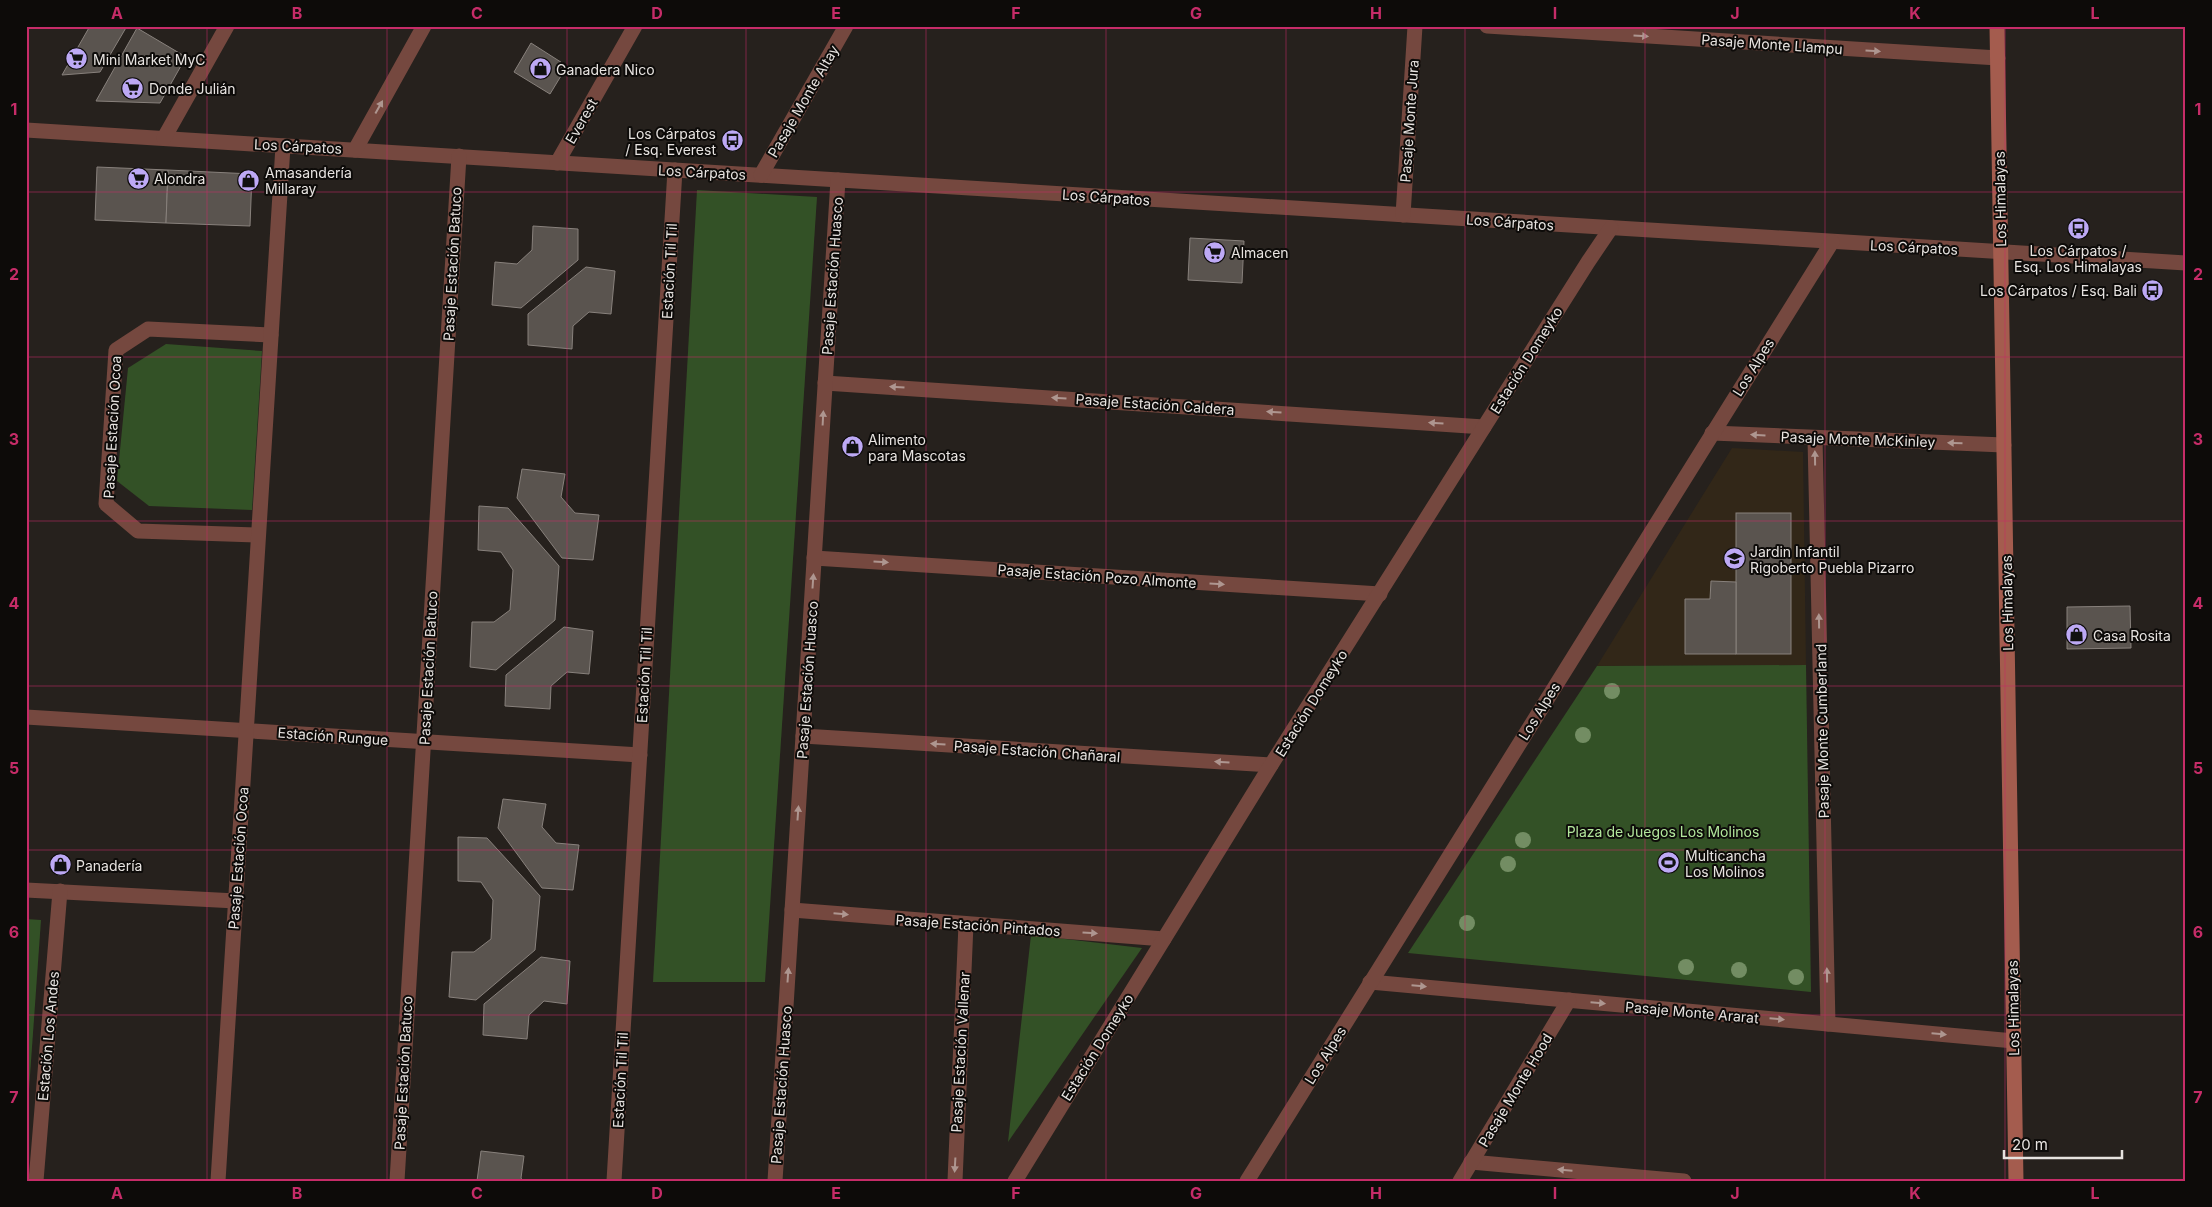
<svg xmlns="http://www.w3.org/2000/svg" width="2212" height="1207" viewBox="0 0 2212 1207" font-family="Inter,sans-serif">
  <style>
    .education { fill: #322718 }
    .green { fill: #335126 }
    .building { fill: #5a544f; stroke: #88817c }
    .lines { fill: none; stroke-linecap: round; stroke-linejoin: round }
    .street { stroke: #75483f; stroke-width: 15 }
    .secondary { stroke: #a45c4e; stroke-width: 15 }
    .tree { fill: #738d63 }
    .oneway { fill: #ae9690 }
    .grid { fill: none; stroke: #c62c68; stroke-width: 1; stroke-opacity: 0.55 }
    .labels { text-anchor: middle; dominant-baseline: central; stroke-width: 4; stroke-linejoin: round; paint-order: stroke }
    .street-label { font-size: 14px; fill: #e7e3e0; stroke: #0d0b09 }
    .poi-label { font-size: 14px; fill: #e7e3e0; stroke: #0d0b09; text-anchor: start }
    .park-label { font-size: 14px; fill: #b2e69c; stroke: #0d0b09 }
    .neatline { fill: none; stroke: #c62c68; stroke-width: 2 }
    .grid-label { font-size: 16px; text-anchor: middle; font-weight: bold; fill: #c62c68 }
  </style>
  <rect width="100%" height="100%" fill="#26211d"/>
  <polygon class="education" points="1732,448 1803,452 1806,665 1597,666"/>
  <g class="green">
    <polygon points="697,190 817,197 765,982 653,982"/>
    <polygon points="166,344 262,351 252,510 149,506 117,481 128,368"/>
    <polygon points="1806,665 1811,992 1408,953 1597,666"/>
    <polygon points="26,919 41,920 26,1132"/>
    <polygon points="1031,935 1142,948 1008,1142"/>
  </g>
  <g class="building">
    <polygon points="90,26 127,26 100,72 62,75"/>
    <polygon points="137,28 186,57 160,103 96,101"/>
    <polygon points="531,43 567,66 550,94 514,72"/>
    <polygon points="97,167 168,170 166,223 95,220"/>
    <polygon points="168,170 252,174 250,226 166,223"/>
    <polygon points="533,226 578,229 578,260 521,308 492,305 495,262 517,264 532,250"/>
    <polygon points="1190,238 1244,241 1242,283 1188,280"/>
    <polygon points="586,267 615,271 611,314 589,312 573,326 572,349 528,345 528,314"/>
    <polygon points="522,469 565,474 561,497 575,513 599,515 593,560 562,558 517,498"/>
    <polygon points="479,506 508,508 559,566 555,620 496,670 470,667 472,622 494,622 510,610 513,570 501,552 478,550"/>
    <rect x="1736" y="513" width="55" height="141"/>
    <polygon points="1711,581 1736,582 1736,654 1685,654 1685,599 1710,599"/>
    <polygon points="2130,606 2131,648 2067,649 2067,607"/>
    <polygon points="564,627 593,631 589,674 567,672 551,686 550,709 505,706 506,675"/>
    <polygon points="503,799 546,804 542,827 556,843 579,845 573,890 542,888 498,828"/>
    <polygon points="458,837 487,838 540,896 535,950 476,1000 449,997 452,952 474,952 491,939 493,900 481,882 458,881"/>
    <polygon points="541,957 570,961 567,1004 544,1001 529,1015 527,1039 483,1035 484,1004"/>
    <polygon points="481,1151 524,1156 521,1178 523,1181 477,1181"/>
  </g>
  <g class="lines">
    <g class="street">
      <polyline points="1487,26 1998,58"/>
      <polyline points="26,130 2186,263"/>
      <polyline points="164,138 227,26"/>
      <polyline points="355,150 424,26"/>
      <polyline points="557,163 635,26"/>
      <polyline points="761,175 846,26"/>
      <polyline points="1403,215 1415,26"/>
      <polyline points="825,383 1484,427"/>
      <polyline points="1712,433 2004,445"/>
      <polyline points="1815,438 1828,1024"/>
      <polyline points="258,535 138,531 106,504 116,350 148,329 271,335"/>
      <polyline points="814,558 1380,594"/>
      <polyline points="26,717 640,755"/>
      <polyline points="803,736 1271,765"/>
      <polyline points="26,890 236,901"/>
      <polyline points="792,910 1164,939"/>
      <polyline points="1370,982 2014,1041"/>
      <polyline points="1471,1162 1684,1181"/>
      <polyline points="36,1181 60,891"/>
      <polyline points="218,1181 283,146"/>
      <polyline points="397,1181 459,156"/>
      <polyline points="614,1181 675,170"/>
      <polyline points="775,1181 838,180"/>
      <polyline points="955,1181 966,924"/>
      <polyline points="1015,1181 1271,765 1588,262 1611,228"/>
      <polyline points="1247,1181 1832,242"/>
      <polyline points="1460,1181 1569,1000"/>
    </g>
    <polyline class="secondary" points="1997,26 2016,1181"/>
  </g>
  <g class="tree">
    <circle cx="1612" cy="691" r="8"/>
    <circle cx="1583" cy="735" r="8"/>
    <circle cx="1523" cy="840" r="8"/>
    <circle cx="1508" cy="864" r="8"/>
    <circle cx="1467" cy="923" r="8"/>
    <circle cx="1686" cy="967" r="8"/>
    <circle cx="1739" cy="970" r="8"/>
    <circle cx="1796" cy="977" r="8"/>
  </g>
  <defs><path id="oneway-solid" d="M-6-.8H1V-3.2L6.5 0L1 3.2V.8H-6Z" transform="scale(1.25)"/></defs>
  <g class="oneway">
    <use href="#oneway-solid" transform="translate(1641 36) rotate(4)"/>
    <use href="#oneway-solid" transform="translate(1873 51) rotate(4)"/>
    <use href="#oneway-solid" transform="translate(379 107) rotate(-61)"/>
    <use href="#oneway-solid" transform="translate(897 387) rotate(-176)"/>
    <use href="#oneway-solid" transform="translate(1059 398) rotate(-176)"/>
    <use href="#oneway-solid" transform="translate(1274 412) rotate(-176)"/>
    <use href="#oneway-solid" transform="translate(823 418) rotate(-87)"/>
    <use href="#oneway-solid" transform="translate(1436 423) rotate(-176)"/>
    <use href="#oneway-solid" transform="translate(1758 435) rotate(-177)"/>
    <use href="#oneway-solid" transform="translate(1955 443) rotate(-178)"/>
    <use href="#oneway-solid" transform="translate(1815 458) rotate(-91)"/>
    <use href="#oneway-solid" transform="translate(881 562) rotate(4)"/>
    <use href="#oneway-solid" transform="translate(813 581) rotate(-86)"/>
    <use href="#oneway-solid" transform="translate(1217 584) rotate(4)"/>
    <use href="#oneway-solid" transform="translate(1819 621) rotate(-91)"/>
    <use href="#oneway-solid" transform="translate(938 744) rotate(-176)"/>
    <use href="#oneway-solid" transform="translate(1222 762) rotate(-176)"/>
    <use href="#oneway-solid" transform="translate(798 813) rotate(-86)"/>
    <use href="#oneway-solid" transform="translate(841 914) rotate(5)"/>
    <use href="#oneway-solid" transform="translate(1090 933) rotate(4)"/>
    <use href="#oneway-solid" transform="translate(788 975) rotate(-86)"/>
    <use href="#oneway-solid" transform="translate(1827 975) rotate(-91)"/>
    <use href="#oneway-solid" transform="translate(1419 986) rotate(5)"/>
    <use href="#oneway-solid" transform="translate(1598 1003) rotate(5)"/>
    <use href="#oneway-solid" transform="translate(1777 1019) rotate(5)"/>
    <use href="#oneway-solid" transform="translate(1939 1034) rotate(5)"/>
    <use href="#oneway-solid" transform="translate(955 1165) rotate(93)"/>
    <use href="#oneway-solid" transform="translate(1565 1170) rotate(-175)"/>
  </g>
  <path class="grid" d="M207,26V1181M387,26V1181M567,26V1181M746,26V1181M926,26V1181M1106,26V1181M1286,26V1181M1465,26V1181M1645,26V1181M1825,26V1181M2005,26V1181M26,192H2186M26,357H2186M26,521H2186M26,686H2186M26,850H2186M26,1015H2186"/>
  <defs>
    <symbol id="supermarket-disc" viewBox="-11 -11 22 22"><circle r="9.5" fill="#bda9f5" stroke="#0d0b09"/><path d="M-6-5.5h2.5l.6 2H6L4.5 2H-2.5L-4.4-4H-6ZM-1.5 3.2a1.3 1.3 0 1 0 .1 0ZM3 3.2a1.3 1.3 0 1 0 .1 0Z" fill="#111"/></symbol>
    <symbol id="shop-disc" viewBox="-11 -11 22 22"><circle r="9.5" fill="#bda9f5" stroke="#0d0b09"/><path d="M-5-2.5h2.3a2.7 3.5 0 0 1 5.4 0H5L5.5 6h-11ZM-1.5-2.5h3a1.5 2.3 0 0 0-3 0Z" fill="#111"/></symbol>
    <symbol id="bus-disc" viewBox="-11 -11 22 22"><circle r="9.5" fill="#bda9f5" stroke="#0d0b09"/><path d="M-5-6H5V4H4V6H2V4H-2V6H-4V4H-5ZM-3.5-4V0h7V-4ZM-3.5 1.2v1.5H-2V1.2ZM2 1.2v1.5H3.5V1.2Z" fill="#111"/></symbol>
    <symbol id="school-disc" viewBox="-11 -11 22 22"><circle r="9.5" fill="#bda9f5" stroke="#0d0b09"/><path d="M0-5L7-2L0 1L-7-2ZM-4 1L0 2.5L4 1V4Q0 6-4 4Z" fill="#111"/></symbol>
    <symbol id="stadium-disc" viewBox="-11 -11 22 22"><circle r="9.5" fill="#bda9f5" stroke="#0d0b09"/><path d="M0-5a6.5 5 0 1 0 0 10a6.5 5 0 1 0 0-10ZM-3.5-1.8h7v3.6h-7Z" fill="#111"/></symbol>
  </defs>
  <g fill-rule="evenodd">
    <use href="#supermarket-disc" x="64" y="46" width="25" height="25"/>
    <use href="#shop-disc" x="528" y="56" width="25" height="25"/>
    <use href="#supermarket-disc" x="120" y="76" width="25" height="25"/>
    <use href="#bus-disc" x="720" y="128" width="25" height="25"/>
    <use href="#supermarket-disc" x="126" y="166" width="25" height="25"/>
    <use href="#shop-disc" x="236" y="168" width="25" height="25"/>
    <use href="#bus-disc" x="2066" y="216" width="25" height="25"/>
    <use href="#supermarket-disc" x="1202" y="240" width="25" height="25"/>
    <use href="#bus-disc" x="2140" y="278" width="25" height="25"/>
    <use href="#shop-disc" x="840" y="434" width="25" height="25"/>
    <use href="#school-disc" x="1722" y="546" width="25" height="25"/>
    <use href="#shop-disc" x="2064" y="622" width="25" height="25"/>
    <use href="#stadium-disc" x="1656" y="850" width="25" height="25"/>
    <use href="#shop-disc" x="48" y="852" width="25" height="25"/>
  </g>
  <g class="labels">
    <g class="street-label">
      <text transform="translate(1772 44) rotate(4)">Pasaje Monte Llampu</text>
      <text transform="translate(803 101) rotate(-60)">Pasaje Monte Altay</text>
      <text transform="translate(581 121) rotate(-60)">Everest</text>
      <text transform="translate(1409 121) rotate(-86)">Pasaje Monte Jura</text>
      <text transform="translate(298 146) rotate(3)">Los Cárpatos</text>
      <text transform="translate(702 172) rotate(3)">Los Cárpatos</text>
      <text transform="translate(1106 197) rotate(4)">Los Cárpatos</text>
      <text transform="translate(2000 199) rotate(-91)">Los Himalayas</text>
      <text transform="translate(1510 222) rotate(4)">Los Cárpatos</text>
      <text transform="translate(1914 247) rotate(3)">Los Cárpatos</text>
      <text transform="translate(452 264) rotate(-87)">Pasaje Estación Batuco</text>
      <text transform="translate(669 271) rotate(-87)">Estación Til Til</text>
      <text transform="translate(832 276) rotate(-86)">Pasaje Estación Huasco</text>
      <text transform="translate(1526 360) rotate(-58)">Estación Domeyko</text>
      <text transform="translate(1753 367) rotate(-58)">Los Alpes</text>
      <text transform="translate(1155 404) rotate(4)">Pasaje Estación Caldera</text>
      <text transform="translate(112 427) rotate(-87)">Pasaje Estación Ocoa</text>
      <text transform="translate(1858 439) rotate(2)">Pasaje Monte McKinley</text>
      <text transform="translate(1097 576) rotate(4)">Pasaje Estación Pozo Almonte</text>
      <text transform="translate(2007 603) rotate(-91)">Los Himalayas</text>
      <text transform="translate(428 668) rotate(-87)">Pasaje Estación Batuco</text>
      <text transform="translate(644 675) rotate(-87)">Estación Til Til</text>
      <text transform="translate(807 680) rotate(-86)">Pasaje Estación Huasco</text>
      <text transform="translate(1311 703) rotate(-58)">Estación Domeyko</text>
      <text transform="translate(1539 711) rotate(-58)">Los Alpes</text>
      <text transform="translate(1822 731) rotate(-91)">Pasaje Monte Cumberland</text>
      <text transform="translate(333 736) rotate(4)">Estación Rungue</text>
      <text transform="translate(1037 751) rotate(4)">Pasaje Estación Chañaral</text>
      <text transform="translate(238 858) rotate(-86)">Pasaje Estación Ocoa</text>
      <text transform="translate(978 925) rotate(4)">Pasaje Estación Pintados</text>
      <text transform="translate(2013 1008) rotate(-91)">Los Himalayas</text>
      <text transform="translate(1692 1012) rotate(5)">Pasaje Monte Ararat</text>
      <text transform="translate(48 1036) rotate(-85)">Estación Los Andes</text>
      <text transform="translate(1097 1047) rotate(-58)">Estación Domeyko</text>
      <text transform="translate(960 1052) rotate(-87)">Pasaje Estación Vallenar</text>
      <text transform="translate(1325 1055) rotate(-58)">Los Alpes</text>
      <text transform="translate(403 1073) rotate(-87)">Pasaje Estación Batuco</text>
      <text transform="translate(620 1080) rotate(-87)">Estación Til Til</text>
      <text transform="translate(781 1085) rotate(-86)">Pasaje Estación Huasco</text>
      <text transform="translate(1515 1090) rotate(-59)">Pasaje Monte Hood</text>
    </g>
    <g class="poi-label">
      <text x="93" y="59">Mini Market MyC</text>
      <text x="556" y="69">Ganadera Nico</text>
      <text x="149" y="88">Donde Julián</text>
      <text x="716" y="133" text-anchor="end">Los Cárpatos<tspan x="716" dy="16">/ Esq. Everest</tspan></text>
      <text x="265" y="172">Amasandería<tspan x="265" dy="16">Millaray</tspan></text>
      <text x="154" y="178">Alondra</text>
      <text x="2078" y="250" text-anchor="middle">Los Cárpatos /<tspan x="2078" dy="16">Esq. Los Himalayas</tspan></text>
      <text x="1231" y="252">Almacen</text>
      <text x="2137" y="290" text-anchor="end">Los Cárpatos / Esq. Bali</text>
      <text x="868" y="439">Alimento<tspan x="868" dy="16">para Mascotas</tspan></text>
      <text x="1750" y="551">Jardin Infantil<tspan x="1750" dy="16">Rigoberto Puebla Pizarro</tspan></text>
      <text x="2093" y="635">Casa Rosita</text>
      <text x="1685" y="855">Multicancha<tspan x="1685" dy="16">Los Molinos</tspan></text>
      <text x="76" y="865">Panadería</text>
    </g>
    <g class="park-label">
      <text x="1663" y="831">Plaza de Juegos Los Molinos</text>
    </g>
  </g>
  <rect width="2212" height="1207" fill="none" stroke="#0d0b09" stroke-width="55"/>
  <path d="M2004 1150v8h118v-8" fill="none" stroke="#e7e3e0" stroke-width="2.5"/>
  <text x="2012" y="1150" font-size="15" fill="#e7e3e0" stroke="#0d0b09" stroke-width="4" paint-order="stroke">20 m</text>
  <rect x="28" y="28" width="2156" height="1152" class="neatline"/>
  <g class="grid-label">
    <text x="117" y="19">A</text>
    <text x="297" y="19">B</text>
    <text x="477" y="19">C</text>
    <text x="657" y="19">D</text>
    <text x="836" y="19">E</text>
    <text x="1016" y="19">F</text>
    <text x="1196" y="19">G</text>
    <text x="1376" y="19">H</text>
    <text x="1555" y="19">I</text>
    <text x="1735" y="19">J</text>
    <text x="1915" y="19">K</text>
    <text x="2095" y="19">L</text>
    <text x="14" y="115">1</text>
    <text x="2198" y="115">1</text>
    <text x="14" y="280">2</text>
    <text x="2198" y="280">2</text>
    <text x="14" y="445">3</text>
    <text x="2198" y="445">3</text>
    <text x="14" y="609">4</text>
    <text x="2198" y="609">4</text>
    <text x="14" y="774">5</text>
    <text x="2198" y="774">5</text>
    <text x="14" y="938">6</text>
    <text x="2198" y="938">6</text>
    <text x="14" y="1103">7</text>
    <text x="2198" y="1103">7</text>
    <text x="117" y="1199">A</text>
    <text x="297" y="1199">B</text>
    <text x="477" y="1199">C</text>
    <text x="657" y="1199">D</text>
    <text x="836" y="1199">E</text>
    <text x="1016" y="1199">F</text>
    <text x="1196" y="1199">G</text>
    <text x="1376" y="1199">H</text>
    <text x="1555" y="1199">I</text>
    <text x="1735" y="1199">J</text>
    <text x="1915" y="1199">K</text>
    <text x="2095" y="1199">L</text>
  </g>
</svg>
